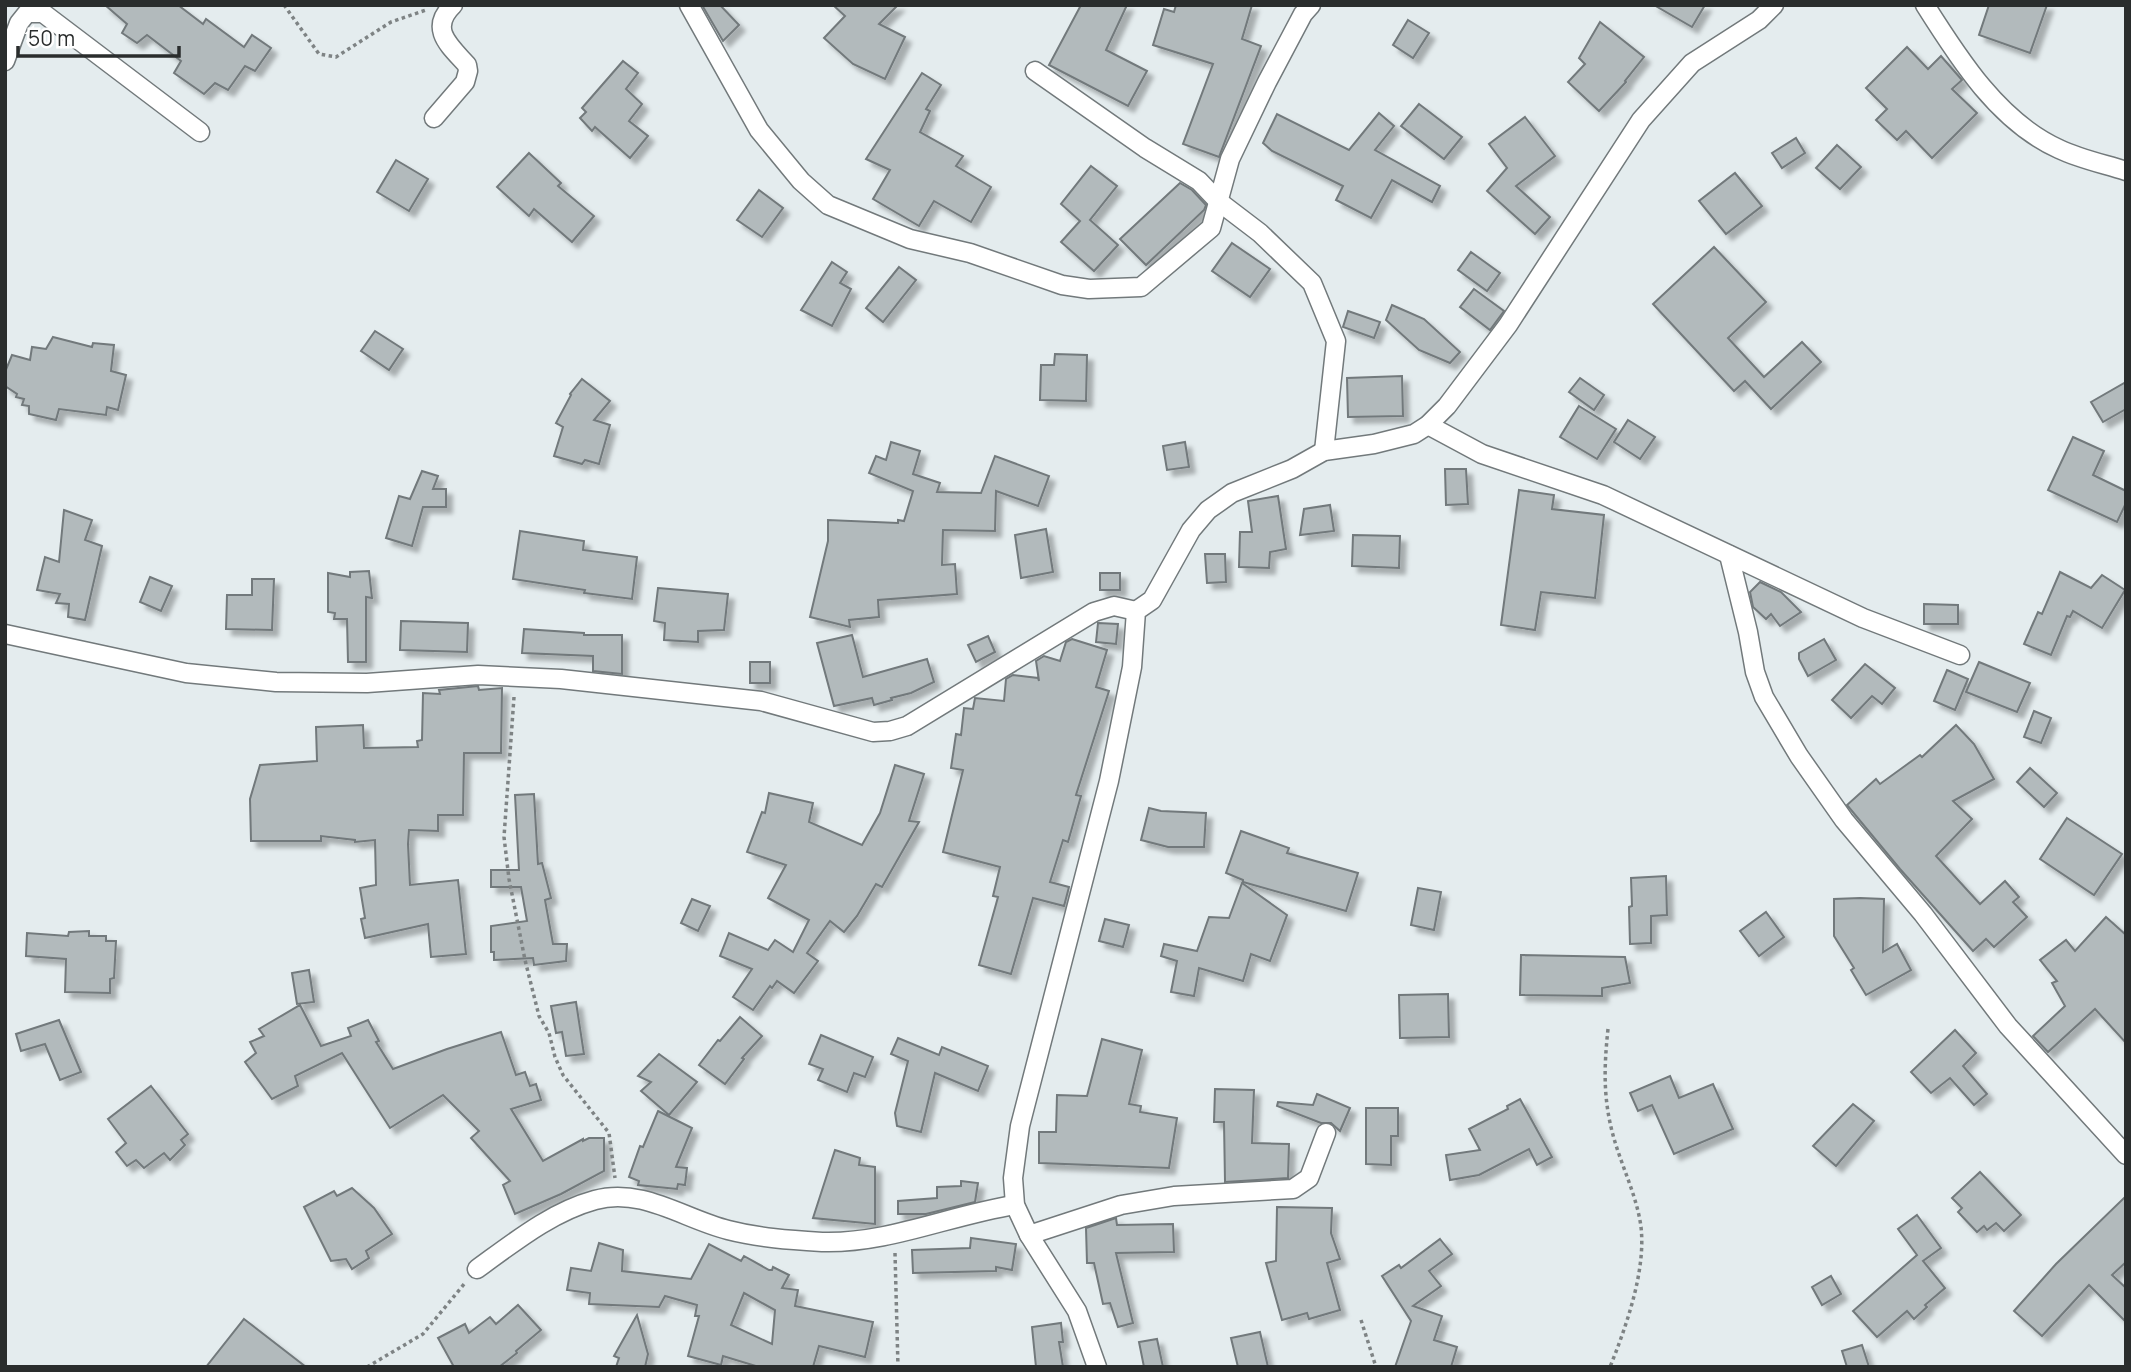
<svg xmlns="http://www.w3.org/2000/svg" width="2131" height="1372" viewBox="0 0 2131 1372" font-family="Manrope,sans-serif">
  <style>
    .building { fill: #b2babc; stroke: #72797b; stroke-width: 2; fill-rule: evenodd; filter: url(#shadow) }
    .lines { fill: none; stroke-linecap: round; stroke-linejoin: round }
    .street-casing { stroke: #72797b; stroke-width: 21 }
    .path { stroke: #7e8384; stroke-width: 3.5; stroke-dasharray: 3.5 3.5; stroke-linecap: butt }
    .street { stroke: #fff; stroke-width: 18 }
  </style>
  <defs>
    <filter id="shadow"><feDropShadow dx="6" dy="6" stdDeviation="2" flood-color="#0004"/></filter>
  </defs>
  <rect width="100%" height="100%" fill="#e4ecee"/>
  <g class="building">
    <polygon points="105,5 178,5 203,24 206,19 244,47 252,35 271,48 255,71 245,66 228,90 215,83 204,94 174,73 181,61 147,35 137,43 122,33 127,24"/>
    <polygon points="702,5 720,5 739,25 723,41"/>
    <polygon points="833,5 898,5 879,24 905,37 885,79 853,64 824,38 845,16"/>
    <polygon points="1081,5 1127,5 1106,50 1147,71 1128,106 1049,65"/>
    <polygon points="1176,5 1252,5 1242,39 1261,46 1219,157 1183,144 1213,64 1153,45 1164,9 1174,12"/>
    <polygon points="1654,5 1705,5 1692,27"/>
    <polygon points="1989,5 2047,5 2030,53 1979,35"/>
    <polygon points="1408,20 1429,33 1413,58 1393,45"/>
    <polygon points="1600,22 1644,57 1625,81 1626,82 1599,111 1568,82 1585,64 1579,58"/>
    <polygon points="1907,47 1928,69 1941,56 1962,80 1952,89 1977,113 1932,158 1906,131 1897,140 1876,120 1887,109 1866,88"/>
    <polygon points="623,61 638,73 626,89 642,104 629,121 648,136 630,158 595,127 592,131 580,118 586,112 582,108"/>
    <polygon points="922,73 941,85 926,109 930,111 920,132 963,156 956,166 991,187 971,222 934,201 919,226 873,199 890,170 866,159"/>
    <polygon points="1419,104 1462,137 1444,159 1401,126"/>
    <polygon points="1379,113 1394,126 1375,150 1440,186 1432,202 1392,180 1371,218 1336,200 1343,186 1272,151 1263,143 1277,114 1349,150"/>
    <polygon points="1525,117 1555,156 1516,186 1550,217 1535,234 1487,191 1507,168 1489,144"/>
    <polygon points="1796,138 1805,153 1782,168 1772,153"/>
    <polygon points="1837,145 1861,167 1840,189 1816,168"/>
    <polygon points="529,153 561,183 558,186 594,216 572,242 534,209 529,216 497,187"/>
    <polygon points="396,160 428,179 409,211 377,192"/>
    <polygon points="1091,166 1117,186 1090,220 1118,245 1094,271 1061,242 1080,221 1061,204"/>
    <polygon points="1735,173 1762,206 1726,234 1699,201"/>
    <polygon points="1180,183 1192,190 1206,205 1204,210 1146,265 1120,239"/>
    <polygon points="759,190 783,208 762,237 737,220"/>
    <polygon points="1232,243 1270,269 1250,297 1212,271"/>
    <polygon points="1714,247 1766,302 1728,338 1764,377 1802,342 1821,362 1771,409 1745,381 1734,391 1653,304"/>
    <polygon points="1471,252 1500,273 1487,291 1458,270"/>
    <polygon points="832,262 847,272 840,283 851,289 832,326 801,310"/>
    <polygon points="899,267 916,280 883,322 866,308"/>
    <polygon points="1474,289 1504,311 1490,330 1460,307"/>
    <polygon points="1392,305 1424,319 1460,352 1450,363 1419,350 1386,320"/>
    <polygon points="1348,311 1380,322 1374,338 1343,327"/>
    <polygon points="375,331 403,349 389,370 361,351"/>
    <polygon points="53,337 92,347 93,343 114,345 111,371 126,375 118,410 107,407 106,415 59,409 56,420 29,414 29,406 22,405 24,399 16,397 17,394 5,386 5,372 12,355 30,360 32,347 46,349"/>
    <polygon points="1055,354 1087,355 1086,401 1040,400 1041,365 1054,365"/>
    <polygon points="1402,376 1403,416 1348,417 1347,378"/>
    <polygon points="1580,378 1604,395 1594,410 1569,392"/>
    <polygon points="582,379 610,401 594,420 610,425 599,464 585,460 582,464 554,456 563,427 556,423 571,395 570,394"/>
    <polygon points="2126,382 2126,409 2103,422 2091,402"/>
    <polygon points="1579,406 1616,429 1597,459 1560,437"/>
    <polygon points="1628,420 1655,437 1640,459 1614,442"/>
    <polygon points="2073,437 2104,451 2093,475 2126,491 2126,503 2117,522 2048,490"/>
    <polygon points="891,442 920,451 913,474 940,483 937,492 981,493 995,456 1049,476 1038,506 996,491 995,531 943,530 942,565 955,564 957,594 878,600 879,617 849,620 850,627 810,617 828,541 828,520 898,523 898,520 904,521 913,491 869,473 876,456 886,460"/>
    <polygon points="1185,442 1189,467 1167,470 1163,446"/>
    <polygon points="1445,469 1466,469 1468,504 1446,505"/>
    <polygon points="422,471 438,476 433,489 446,489 446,507 423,507 412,546 386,538 399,496 410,499"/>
    <polygon points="1519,490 1554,495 1552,509 1604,515 1595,598 1541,592 1535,630 1501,625"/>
    <polygon points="1278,496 1286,549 1270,552 1269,568 1239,567 1240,532 1252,532 1248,501"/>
    <polygon points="1330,505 1334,531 1300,535 1304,509"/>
    <polygon points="64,510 92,520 85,540 102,546 85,620 68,617 69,604 56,603 60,594 37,590 45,557 59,562"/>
    <polygon points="1046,529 1053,572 1021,578 1015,535"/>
    <polygon points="520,531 584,541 583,550 637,557 632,599 584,593 585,590 513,579"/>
    <polygon points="1353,535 1400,536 1399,568 1352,566"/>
    <polygon points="1205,554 1225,554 1226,582 1207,583"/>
    <polygon points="369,571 372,598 366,597 366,662 348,662 347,619 334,619 335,613 328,612 328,573 350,577 350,572"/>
    <polygon points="2060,572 2091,588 2102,575 2125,590 2102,628 2073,611 2070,617 2067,616 2051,655 2024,644 2038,612 2042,614"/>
    <rect x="1100" y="573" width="20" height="17"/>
    <polygon points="150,577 172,586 161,611 140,602"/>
    <polygon points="252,579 274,579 272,630 226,629 227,595 252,595"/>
    <polygon points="1760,582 1781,592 1801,612 1780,626 1771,614 1766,619 1753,607 1750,592"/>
    <polygon points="658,588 728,594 724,630 698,631 698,642 664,640 665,623 654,621"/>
    <polygon points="1924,604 1958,605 1958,624 1924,624"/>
    <polygon points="401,621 468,623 467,652 400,650"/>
    <polygon points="1098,623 1118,624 1116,644 1096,642"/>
    <polygon points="524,629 584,633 584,635 622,635 622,674 593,671 593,656 522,653"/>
    <polygon points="852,635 863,677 927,659 934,682 911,693 891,698 892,700 874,705 872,698 834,706 817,643"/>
    <polygon points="988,636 995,652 976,662 968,645"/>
    <polygon points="1072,639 1107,650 1096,687 1109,691 1076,795 1081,796 1068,842 1063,840 1050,882 1069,887 1064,906 1033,898 1011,974 979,965 998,897 993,896 1000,867 943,852 963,770 951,768 956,734 961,735 964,708 973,709 975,698 1004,701 1006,679 1013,675 1038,678 1039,681 1036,661 1044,656 1060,661 1066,642"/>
    <polygon points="1824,639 1836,660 1808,676 1799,659 1799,653"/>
    <rect x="750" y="662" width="20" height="21"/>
    <polygon points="1979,662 2030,683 2017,712 1966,692"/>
    <polygon points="1865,664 1895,688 1882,704 1872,696 1851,718 1832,700"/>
    <polygon points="1947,670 1968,679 1955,710 1934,701"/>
    <polygon points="478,686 479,690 502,688 501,753 464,753 463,815 438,815 438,831 409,830 408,844 410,885 458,880 466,954 431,957 428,924 365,938 361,919 365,918 360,888 376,885 375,840 355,842 355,840 321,836 321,841 251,841 250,799 260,765 317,761 316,727 363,725 364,748 418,747 417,741 422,740 423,693 440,694 439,690"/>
    <polygon points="2034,711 2051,718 2041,743 2024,737"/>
    <polygon points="1956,725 1974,744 1994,779 1953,801 1972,819 1936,856 1980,904 2005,881 2019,897 2013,902 2027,917 1994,947 1986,939 1973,951 1900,869 1847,805 1876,779 1880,784 1920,755 1922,757"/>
    <polygon points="895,765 924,774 909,821 919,822 882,887 876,884 857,916 844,932 830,921 807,953 818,961 794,993 777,981 772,988 770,986 753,1010 733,997 752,969 720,956 729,933 768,950 775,940 793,952 809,920 768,898 786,865 747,852 762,812 765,813 769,793 813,803 809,822 862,845 880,813"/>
    <polygon points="2030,768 2057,793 2044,807 2017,782"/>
    <polygon points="534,794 538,864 542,863 551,898 545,900 553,944 567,944 566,961 534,965 533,958 494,960 494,952 491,952 491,926 527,921 521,887 491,887 491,870 519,870 515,795"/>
    <polygon points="1149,808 1161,811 1206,813 1204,847 1168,847 1141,840"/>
    <polygon points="2067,818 2122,854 2094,895 2040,859"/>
    <polygon points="1241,831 1289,848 1287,853 1358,873 1346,911 1243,882 1243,880 1226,873"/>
    <polygon points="1666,876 1667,915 1651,916 1651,943 1630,944 1629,907 1632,906 1631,878"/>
    <polygon points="1242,883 1287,915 1270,961 1251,954 1243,981 1199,968 1194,996 1171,992 1177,961 1161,956 1164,944 1197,951 1209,917 1229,918"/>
    <polygon points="1418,888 1441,892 1434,930 1411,925"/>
    <polygon points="1860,898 1884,899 1883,952 1897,944 1911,970 1866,995 1851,970 1854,968 1834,936 1834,899"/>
    <polygon points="692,899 710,906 698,931 681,923"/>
    <polygon points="1766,912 1784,937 1759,956 1740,931"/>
    <polygon points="2106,917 2126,935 2126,1043 2095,1009 2048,1052 2033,1036 2065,1006 2052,983 2057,981 2040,960 2066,940 2075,951"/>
    <polygon points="1105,919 1129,925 1123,947 1099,941"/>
    <polygon points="89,931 89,936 106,936 106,941 116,941 114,978 110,979 110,993 65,992 66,959 26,956 27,933 68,936 69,932"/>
    <polygon points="1521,955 1625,957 1630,983 1602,988 1602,996 1520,995"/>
    <polygon points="309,970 314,1002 297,1004 292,973"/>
    <polygon points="1448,994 1449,1037 1400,1038 1399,995"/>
    <polygon points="576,1002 584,1054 566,1056 562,1032 556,1033 551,1006"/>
    <polygon points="300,1005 321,1046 351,1036 348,1028 368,1020 379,1041 376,1042 393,1069 447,1049 501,1032 516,1075 525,1072 530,1086 536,1084 541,1100 511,1109 543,1161 583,1139 583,1141 589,1138 604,1138 604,1171 561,1194 515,1214 503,1185 510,1181 471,1138 479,1131 443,1095 390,1128 342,1053 295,1076 298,1086 272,1099 245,1062 256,1053 250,1042 264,1036 259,1029"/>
    <polygon points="740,1017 762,1036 742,1058 744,1059 725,1084 699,1065 718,1040 720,1041"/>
    <polygon points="59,1020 81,1072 60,1080 45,1044 21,1051 16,1034"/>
    <polygon points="1955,1030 1976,1053 1963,1066 1987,1094 1974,1105 1950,1078 1931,1093 1911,1072"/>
    <polygon points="821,1035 873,1057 865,1077 854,1073 847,1092 818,1080 823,1069 809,1064"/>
    <polygon points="898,1038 939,1055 942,1047 988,1066 978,1091 935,1073 921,1132 897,1126 895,1113 908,1061 891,1054"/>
    <polygon points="1102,1039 1142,1050 1129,1104 1141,1106 1140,1112 1177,1118 1169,1168 1039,1163 1039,1132 1056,1132 1057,1095 1087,1096"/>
    <polygon points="659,1054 697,1082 669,1115 641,1091 651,1082 638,1076"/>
    <polygon points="1670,1076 1679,1098 1713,1084 1733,1129 1674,1154 1652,1105 1638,1111 1630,1093"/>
    <polygon points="151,1086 188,1134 181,1140 185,1145 170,1160 164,1153 144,1168 136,1160 127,1166 116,1152 126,1143 108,1119"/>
    <polygon points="1215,1089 1254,1090 1252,1143 1289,1144 1288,1178 1225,1182 1224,1122 1214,1122"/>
    <polygon points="1317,1094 1350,1108 1340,1131 1331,1123 1321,1123 1277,1106 1278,1102 1313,1105"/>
    <polygon points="1520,1099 1552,1157 1537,1165 1529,1149 1479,1175 1450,1180 1446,1155 1480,1150 1469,1129 1508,1109 1507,1106"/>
    <polygon points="1853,1104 1874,1121 1836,1166 1813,1146"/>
    <polygon points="1366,1108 1398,1108 1398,1136 1391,1136 1391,1165 1366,1164"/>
    <polygon points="658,1111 692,1128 676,1167 687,1168 685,1185 678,1184 677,1189 638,1185 639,1181 629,1177 640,1146 643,1147"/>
    <polygon points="835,1150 860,1158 859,1165 875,1167 875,1224 813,1218"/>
    <polygon points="1980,1172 2021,1215 2004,1231 1996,1223 1987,1230 1984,1226 1977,1232 1958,1212 1962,1208 1952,1198"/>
    <polygon points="961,1181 978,1183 975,1202 926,1214 898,1214 898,1201 937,1198 937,1187 961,1186"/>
    <polygon points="352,1188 374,1208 392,1234 366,1251 369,1258 352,1269 346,1259 331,1261 304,1207 334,1191 337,1196"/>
    <polygon points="2126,1196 2126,1262 2112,1275 2126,1288 2126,1322 2089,1285 2042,1336 2014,1311 2056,1264"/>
    <polygon points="1277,1207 1332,1208 1331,1233 1340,1259 1327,1263 1340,1310 1309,1319 1307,1313 1282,1320 1266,1263 1276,1261"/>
    <polygon points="1917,1215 1941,1248 1923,1261 1945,1288 1925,1305 1927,1307 1914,1319 1907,1311 1877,1337 1853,1311 1917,1255 1898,1229"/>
    <polygon points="1116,1218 1117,1225 1173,1224 1174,1252 1116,1253 1133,1323 1118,1327 1110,1303 1103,1304 1094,1263 1087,1263 1086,1228"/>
    <polygon points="971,1238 1016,1244 1012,1270 996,1267 996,1271 913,1273 912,1250 970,1248"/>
    <polygon points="1440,1239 1452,1254 1429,1271 1441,1286 1413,1306 1442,1316 1434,1340 1457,1347 1451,1367 1395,1367 1411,1321 1382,1276 1399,1265 1401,1268"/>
    <path d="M599,1243L623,1250L622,1271L691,1279L709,1244L741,1261L744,1256L769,1270H772L773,1267L789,1275L782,1288L798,1290L795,1306L873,1322L865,1357L819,1346L813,1367H759L723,1356L721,1365L688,1356L699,1316H695L697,1305L665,1296L659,1307L589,1304L590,1293L567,1290L571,1268L591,1271ZM744,1293L775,1310L772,1344L731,1325Z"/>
    <polygon points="1831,1276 1841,1294 1822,1305 1812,1287"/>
    <polygon points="518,1305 541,1330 516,1351 517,1353 499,1367 454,1367 438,1338 465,1324 469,1333 490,1317 496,1324"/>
    <polygon points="637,1315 648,1354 645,1367 616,1367 619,1358 614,1356"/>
    <polygon points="244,1319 306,1367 206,1367"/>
    <polygon points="1061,1323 1063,1342 1059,1342 1063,1367 1036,1367 1032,1327"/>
    <polygon points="1260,1332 1268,1367 1238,1367 1231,1338"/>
    <polygon points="1157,1339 1163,1367 1144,1367 1139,1342"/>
    <polygon points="1862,1345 1869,1367 1847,1367 1842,1351"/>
  </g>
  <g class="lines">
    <defs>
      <g id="street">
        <polyline points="689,5 759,130 801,181 828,205 910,239 970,253 1062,285 1089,289 1141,287 1211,228 1230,159 1267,82 1303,14 1311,5"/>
        <path d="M1925,5C1959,59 1999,122 2059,149C2080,159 2104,164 2126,171"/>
        <polyline points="5,61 19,23 27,13 43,13 200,132"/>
        <polyline points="1035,71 1145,148 1199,181 1218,201 1260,233 1312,283 1336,341 1324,451"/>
        <path d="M434,118L465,82L468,71L467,65C450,46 428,29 453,5"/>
        <polyline points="1428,425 1482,454 1603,495 1863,618 1960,655"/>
        <polyline points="1729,555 1748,632 1755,672 1764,697 1799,756 1844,820 1923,914 2008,1026 2126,1155"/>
        <polyline points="5,634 186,673 276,682 367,683 478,675 561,679 761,701 873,732 890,731 907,726 1094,612 1114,606 1136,611"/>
        <polyline points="1029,1235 1121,1205 1174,1196 1293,1189 1309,1178 1326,1133"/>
        <path d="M477,1269C513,1243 551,1212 595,1200C642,1187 684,1219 728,1230C759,1238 790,1240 822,1242C888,1244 950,1215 1015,1205"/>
        <polyline points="1097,1367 1077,1311 1029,1235 1015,1205 1013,1178 1020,1126 1109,781 1132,667 1136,611 1152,600 1191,530 1208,510 1232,493 1292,469 1324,451 1374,444 1414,434 1428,425 1447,406 1508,325 1641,120 1692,63 1759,20 1774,5"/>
      </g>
    </defs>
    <use href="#street" class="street-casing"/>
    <g class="path">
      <polyline points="284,5 319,54 336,57 391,22 426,10"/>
      <polyline points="514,697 504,837 509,879 525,960 539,1016 549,1033 555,1057 563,1075 609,1133 615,1178"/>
      <path d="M1608,1029C1604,1067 1603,1098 1613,1135C1621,1165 1637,1196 1641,1227C1646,1271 1626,1327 1610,1367"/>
      <polyline points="895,1253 898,1367"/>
      <polyline points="1361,1320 1376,1367"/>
      <polyline points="367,1367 423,1334 465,1283"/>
    </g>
    <use href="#street" class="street"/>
  </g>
  <rect width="2131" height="1372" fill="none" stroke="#2a2d2d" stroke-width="14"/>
  <path d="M18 46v10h161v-10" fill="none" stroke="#2a2d2d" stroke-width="3.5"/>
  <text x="28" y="46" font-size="21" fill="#2a2d2d" stroke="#ffffff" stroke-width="5" paint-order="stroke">50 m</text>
</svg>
